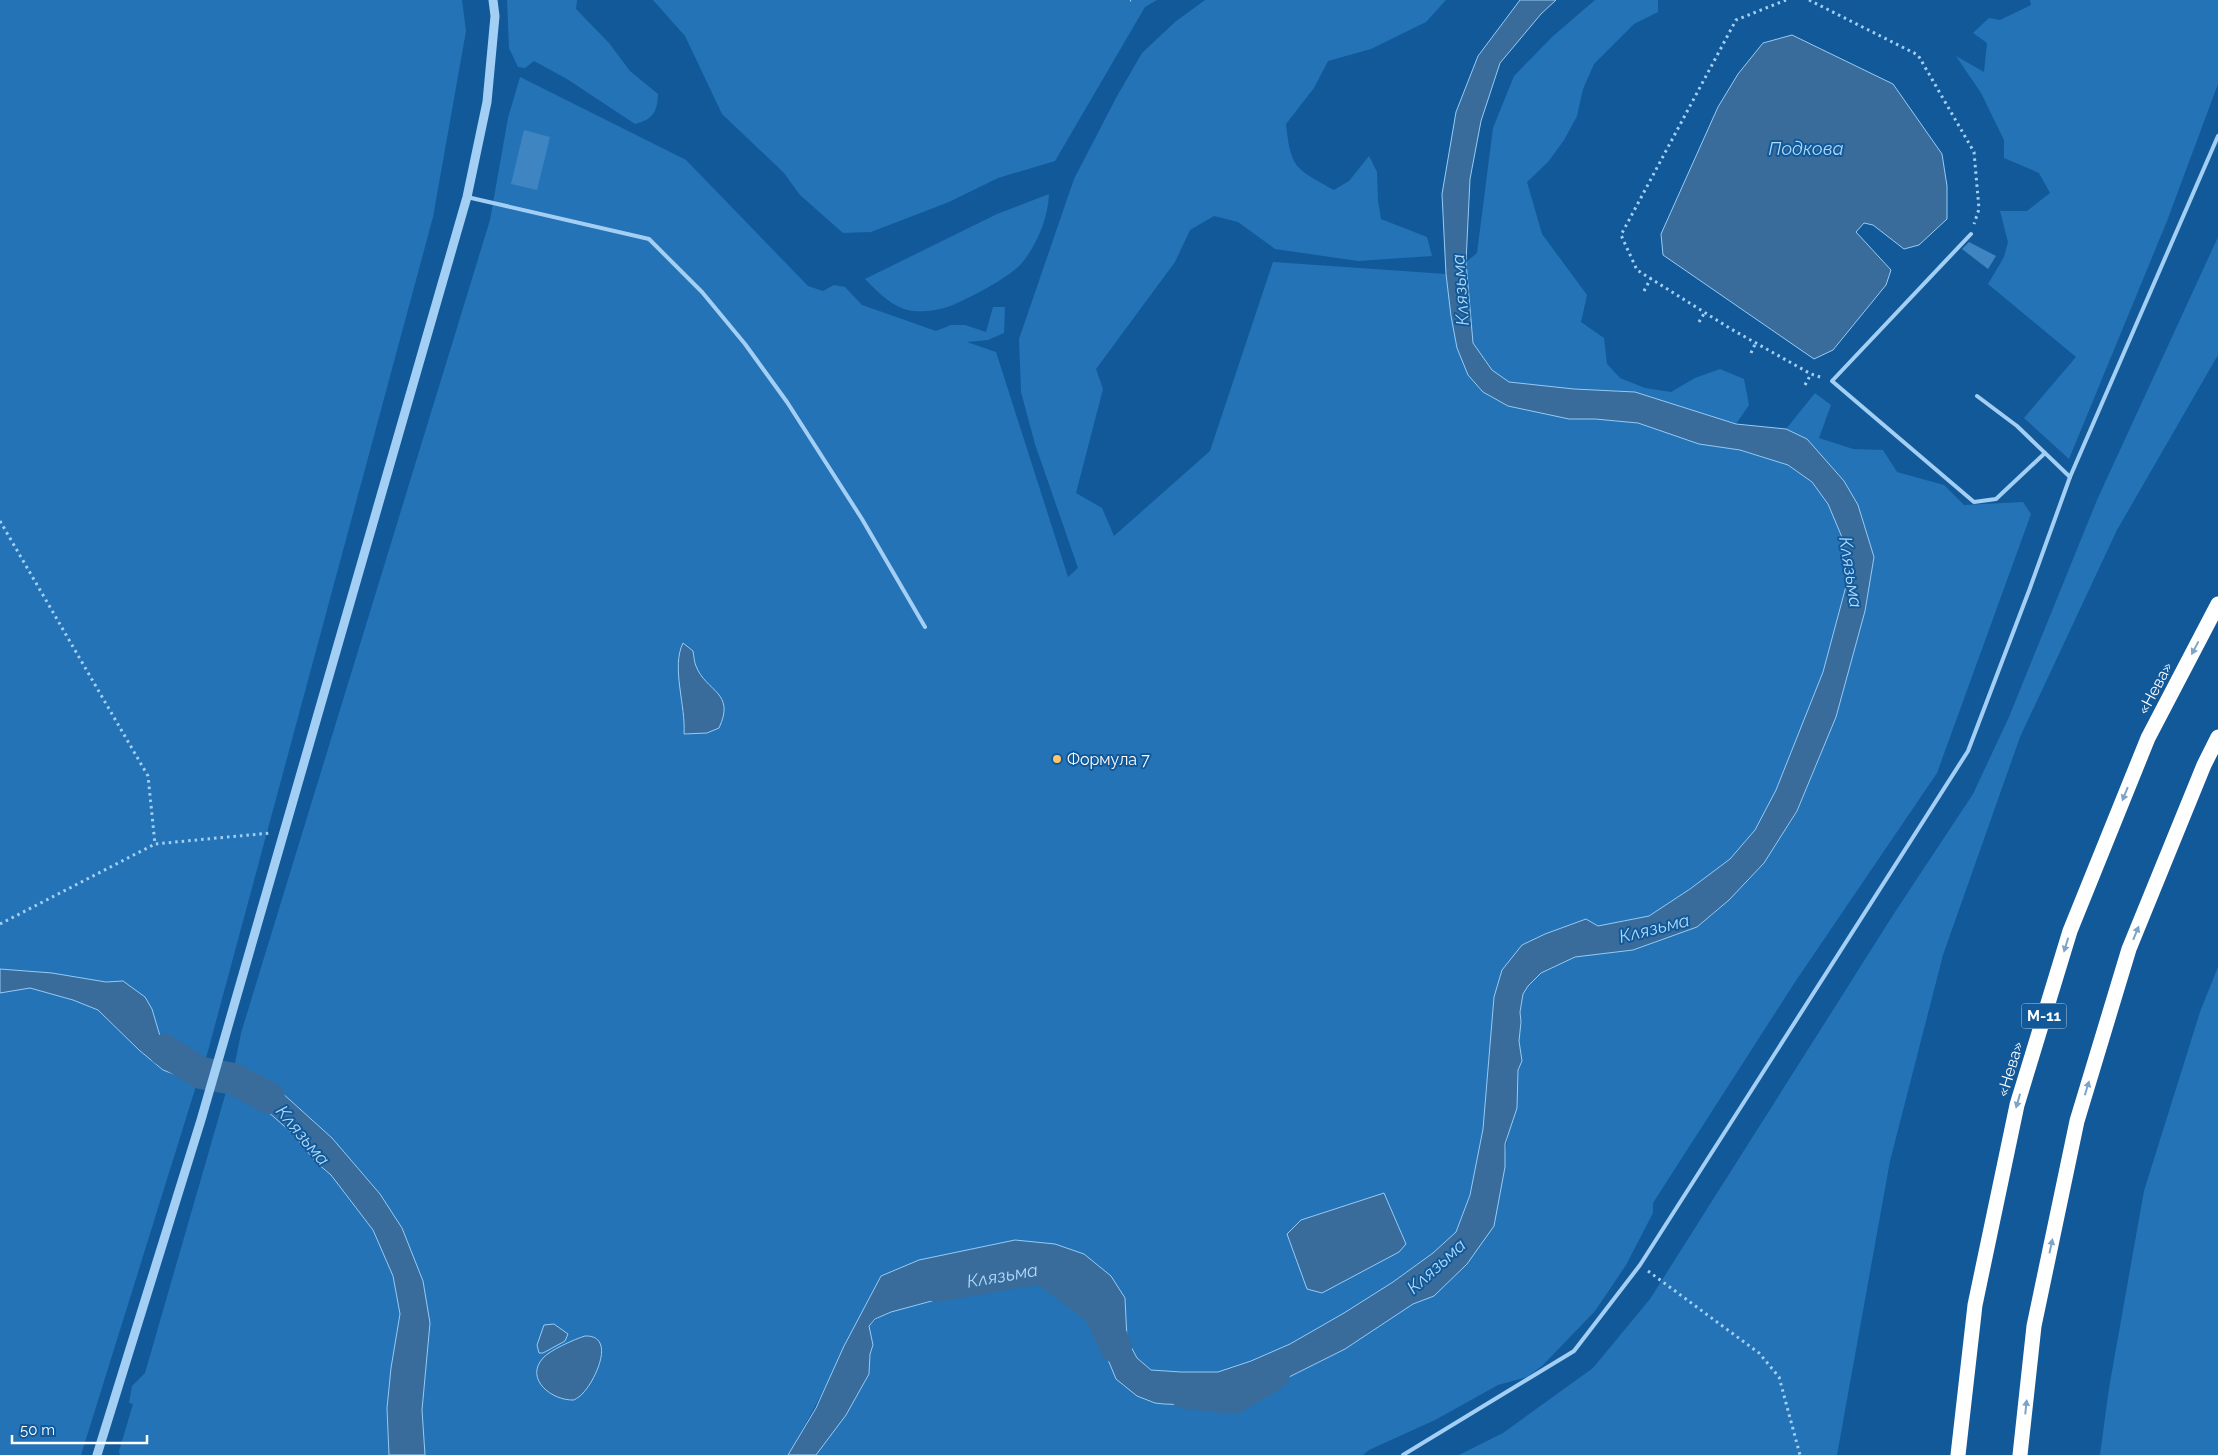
<svg xmlns="http://www.w3.org/2000/svg" width="2218" height="1455" viewBox="0 0 2218 1455" font-family="Raleway,sans-serif">
  <style>
    .green { fill: #2473b7 }
    .water { fill: #396c9a; stroke: #96cbf7 }
    .lines { fill: none; stroke-linecap: round; stroke-linejoin: round }
    .river { stroke: #396c9a; stroke-width: 32 }
    .building { fill: #3f85c2 }
    .path { stroke: #a4cff4; stroke-width: 3; stroke-dasharray: 2.5 4; stroke-linecap: butt }
    .service { stroke: #a4cff4; stroke-width: 4 }
    .tertiary { stroke: #a4cff4; stroke-width: 9 }
    .motorway { stroke: #fff; stroke-width: 15 }
    .oneway { fill: #7da4c7 }
    .poi-dot { fill: #ffc566; stroke: #125999; stroke-width: 2 }
    .labels { text-anchor: middle; dominant-baseline: central; stroke-width: 4; stroke-linejoin: round; paint-order: stroke }
    .shield { fill: #125999; stroke: #b8cde0; stroke-width: 1 }
    .shield-label { font-size: 15px; font-weight: bold; fill: #fff }
    .street-label { font-size: 16px; fill: #fff; stroke: #125999 }
    .poi-label { font-size: 16px; fill: #fff; stroke: #125999; text-anchor: start }
    .water-label { font-size: 18px; font-style: italic; fill: #b0d9fa; stroke: #125999 }
  </style>
  <rect width="100%" height="100%" fill="#125999"/>
  <g class="green">
    <polygon points="0,0 462,0 466,31 433,217 205,1062 189,1056 160,1036 155,1023 123,981 106,982 52,973 0,969"/>
    <path d="M507,0H577L576,9L609,43L630,71L658,94C657,113 653,119 635,124L567,79L534,61L525,68L518,67L509,48Z"/>
    <polygon points="653,0 1157,0 1145,7 1055,161 998,178 949,202 871,232 843,233 800,195 784,173 722,114 685,36"/>
    <path d="M1205,0H1446L1426,22L1371,49L1328,61L1314,88L1286,124C1291,169 1295,168 1334,190L1349,181L1369,156L1377,172L1378,201L1381,219L1427,237L1432,256L1358,261L1275,249L1238,222L1214,216L1190,230L1175,262L1096,369L1103,389L1076,493L1102,508L1114,536L1210,451L1273,262L1446,274L1451,316L1483,392L1508,406L1569,419H1595L1638,423L1699,444L1740,450L1788,465L1812,482L1828,504L1844,542L1849,575L1823,672L1776,790L1755,830L1730,859L1690,889L1649,916L1598,926L1586,919L1545,934L1522,945L1494,997L1483,1129L1470,1195L1456,1232L1433,1253L1393,1282L1344,1313L1290,1344L1251,1361L1218,1372H1181L1151,1370L1137,1358L1127,1339L1125,1298L1084,1254L881,1276C850,1336 822,1397 788,1455H425L422,1410L430,1323L380,1194L332,1138L270,1082L234,1068L241,1033L490,220L508,118L520,77L686,160L808,286L823,291L834,285L845,287L862,305L936,331L951,325H965L986,332L993,307H1005L1004,333L988,340L967,342L996,352L1068,577L1078,568L1035,444L1021,392L1019,339L1074,179L1116,98L1142,53L1175,22Z"/>
    <polygon points="1595,0 1658,0 1658,12 1634,24 1594,64 1583,89 1577,116 1564,140 1548,162 1527,182 1542,234 1587,295 1581,322 1604,338 1607,364 1620,378 1645,388 1671,392 1695,378 1720,369 1744,379 1749,405 1736,424 1635,392 1574,389 1509,382 1492,370 1473,343 1466,262 1477,253 1493,128 1514,76 1552,37"/>
    <polygon points="2030,0 2218,0 2218,84 2167,221 2069,459 2024,418 2076,357 1988,284 2004,257 2008,242 2000,211 2027,211 2050,193 2039,173 2004,158 2004,140 1981,93 1956,56 1984,72 1987,43 1973,33 1989,18 2000,20 2031,5"/>
    <path d="M1049,194C1048,218 1037,245 1021,264C1010,277 970,298 953,305C941,310 917,314 904,309C888,303 877,291 865,279L997,214Z"/>
    <polygon points="2218,237 2218,355 2117,530 2020,737 1943,955 1890,1161 1837,1455 1459,1455 1503,1433 1593,1368 1650,1299 1895,912 1973,794 2009,717 2097,500"/>
    <path d="M1815,393L1831,405L1819,438L1853,449L1883,450L1897,472L1944,485L1964,505L2023,502L2031,514L1937,773L1795,982L1653,1203V1213L1626,1265L1595,1311L1542,1366L1527,1377L1498,1385L1435,1420L1369,1450L1363,1455H816L846,1415L869,1374L870,1354L873,1345L869,1326C890,1303 927,1306 954,1295C968,1289 979,1276 994,1273C1020,1267 1069,1275 1088,1294C1101,1307 1102,1328 1102,1345L1212,1401L1239,1397L1265,1389L1345,1349L1413,1303L1434,1296L1505,1153L1510,1126L1517,1108L1518,1070L1522,1061L1519,1041L1521,1022L1520,1012L1523,994L1528,986L1541,973L1575,957L1633,950L1710,917L1764,863L1797,812L1836,717L1865,611L1874,557L1807,439L1786,429Z"/>
    <polygon points="2218,967 2218,1455 2100,1455 2109,1388 2144,1191 2200,1012"/>
    <polygon points="30,988 73,1000 98,1010 163,1070 197,1083 81,1455 0,1455 0,993"/>
    <polygon points="226,1092 258,1103 292,1133 317,1163 331,1175 373,1230 393,1276 400,1314 391,1368 387,1408 389,1455 120,1455 119,1451 133,1404 129,1403 132,1386 145,1373"/>
  </g>
  <g class="water">
    <polygon points="1520,0 1556,0 1541,14 1500,63 1481,121 1470,179 1466,262 1473,343 1492,370 1509,382 1574,389 1635,392 1736,424 1786,429 1807,439 1844,481 1858,505 1874,557 1865,611 1836,717 1797,811 1764,863 1729,900 1697,927 1633,950 1575,957 1541,973 1528,986 1523,994 1520,1012 1521,1022 1519,1041 1522,1061 1518,1070 1517,1108 1505,1144 1505,1167 1494,1226 1467,1264 1434,1296 1413,1304 1345,1349 1265,1389 1248,1395 1193,1405 1164,1404 1155,1403 1137,1396 1116,1379 1102,1345 1099,1314 1089,1295 1073,1284 1048,1276 1021,1271 992,1273 954,1295 891,1312 875,1319 869,1326 873,1345 870,1354 869,1374 846,1415 816,1455 788,1455 816,1408 844,1346 881,1276 919,1260 1015,1240 1055,1244 1084,1254 1111,1276 1125,1298 1127,1339 1137,1358 1151,1370 1181,1372 1218,1372 1251,1361 1290,1344 1344,1313 1393,1282 1433,1253 1456,1232 1470,1195 1483,1129 1494,997 1502,970 1522,945 1545,934 1586,919 1598,926 1649,916 1690,889 1730,859 1755,830 1776,790 1823,672 1849,575 1844,542 1828,504 1812,482 1788,465 1740,450 1699,444 1638,423 1595,419 1569,419 1508,406 1483,392 1468,375 1457,348 1451,316 1446,274 1442,194 1456,112 1478,56"/>
    <polygon points="1792,35 1893,84 1942,154 1947,186 1947,219 1919,245 1904,249 1873,225 1864,223 1856,232 1891,270 1886,285 1833,350 1814,359 1663,255 1661,234 1718,107 1738,74 1763,43"/>
    <path d="M683,643L693,651C694,656 694,662 696,666C706,692 736,692 719,728L707,733L684,734C686,706 671,667 683,643Z"/>
    <polygon points="0,969 52,973 106,982 123,981 145,997 152,1009 160,1036 189,1056 205,1062 197,1083 163,1070 139,1050 98,1010 73,1000 30,988 0,993"/>
    <polygon points="234,1068 270,1082 332,1138 380,1194 402,1228 423,1281 430,1323 422,1410 425,1455 389,1455 387,1408 391,1368 400,1314 393,1276 373,1230 331,1175 317,1163 292,1133 258,1103 226,1092"/>
    <polygon points="1384,1193 1406,1244 1399,1252 1322,1293 1307,1289 1287,1234 1301,1220"/>
    <polygon points="554,1324 568,1334 565,1341 543,1353 539,1353 537,1345 544,1325"/>
    <path d="M585,1336C617,1335 595,1381 583,1393C581,1396 577,1398 574,1400C552,1401 524,1379 543,1358C550,1350 575,1339 585,1336Z"/>
  </g>
  <g class="lines">
    <g class="river">
      <polyline points="164,1050 201,1073 234,1079 269,1098"/>
      <path id="s1" d="M937,1286L1042,1268L1099,1310L1116,1347"/>
      <polyline points="1185,1393 1234,1398 1274,1374"/>
    </g>
  </g>
  <g class="building">
    <polygon points="524,130 550,137 537,190 511,184"/>
    <polygon points="1969,242 1996,256 1988,269 1962,249"/>
  </g>
  <g class="lines">
    <g class="path">
      <polyline points="1130,0 1131,0"/>
      <polyline points="1786,0 1736,20 1621,235 1637,270 1731,329 1811,374 1823,378"/>
      <polyline points="1809,0 1918,55 1974,152 1979,209 1974,224"/>
      <polyline points="1644,291 1651,278"/>
      <polyline points="1699,322 1705,312"/>
      <polyline points="1751,353 1756,342"/>
      <polyline points="1805,385 1811,374"/>
      <polyline points="0,521 148,776 155,844 270,833"/>
      <polyline points="0,924 155,844"/>
      <polyline points="1648,1271 1759,1353 1779,1377 1800,1455"/>
    </g>
    <g class="service">
      <polyline points="467,197 649,239 702,292 745,344 787,402 862,519 925,627"/>
      <polyline points="1971,234 1832,381 1974,502 1996,499 2045,453"/>
      <polyline points="1977,396 2017,426 2070,477"/>
      <polyline points="1403,1455 1574,1351 1640,1265 1968,751 2030,588 2070,477 2218,136"/>
    </g>
    <polyline class="tertiary" points="97,1455 201,1120 467,197 487,102 495,16 493,0"/>
    <g class="motorway">
      <polyline points="1958,1455 1975,1305 2017,1105 2070,931 2148,738 2218,604"/>
      <polyline points="2020,1455 2034,1326 2077,1121 2129,949 2204,765 2218,737"/>
    </g>
  </g>
  <defs><path id="oneway-solid" d="M-6-.8H1V-3.2L6.5 0L1 3.2V.8H-6Z" transform="scale(1.25)"/></defs>
  <g class="oneway">
    <use href="#oneway-solid" transform="translate(2195 648) rotate(118)"/>
    <use href="#oneway-solid" transform="translate(2125 794) rotate(112)"/>
    <use href="#oneway-solid" transform="translate(2136 933) rotate(-68)"/>
    <use href="#oneway-solid" transform="translate(2066 945) rotate(107)"/>
    <use href="#oneway-solid" transform="translate(2087 1088) rotate(-73)"/>
    <use href="#oneway-solid" transform="translate(2018 1101) rotate(106)"/>
    <use href="#oneway-solid" transform="translate(2051 1246) rotate(-78)"/>
    <use href="#oneway-solid" transform="translate(2026 1407) rotate(-84)"/>
  </g>
  <circle class="poi-dot" cx="1057" cy="759" r="5"/>
  <g class="labels">
    <rect class="shield" x="2021.5" y="1003.5" width="45" height="25" rx="4"/>
    <g class="shield-label">
      <text x="2044" y="1016">М-11</text>
    </g>
    <g class="street-label">
      <text transform="translate(2155 688) rotate(-62)">«Нева»</text>
      <text transform="translate(2010 1069) rotate(-73)">«Нева»</text>
    </g>
    <g class="poi-label">
      <text x="1067" y="759">Формула 7</text>
    </g>
    <g class="water-label">
      <text x="1806" y="148">Подкова</text>
      <text transform="translate(1460 290) rotate(-94)">Клязьма</text>
      <text transform="translate(1851 572) rotate(81)">Клязьма</text>
      <text transform="translate(1654 928) rotate(-14)">Клязьма</text>
      <text transform="translate(303 1135) rotate(50)">Клязьма</text>
      <text transform="translate(1436 1266) rotate(-42)">Клязьма</text>
      <text stroke="none"><textPath href="#s1" startOffset="66">Клязьма</textPath></text>
    </g>
  </g>
  <path d="M12 1435v8h135v-8" fill="none" stroke="#ffffff" stroke-width="2.5"/>
  <text x="20" y="1435" font-size="15" fill="#ffffff" stroke="#125999" stroke-width="4" paint-order="stroke">50 m</text>
</svg>
